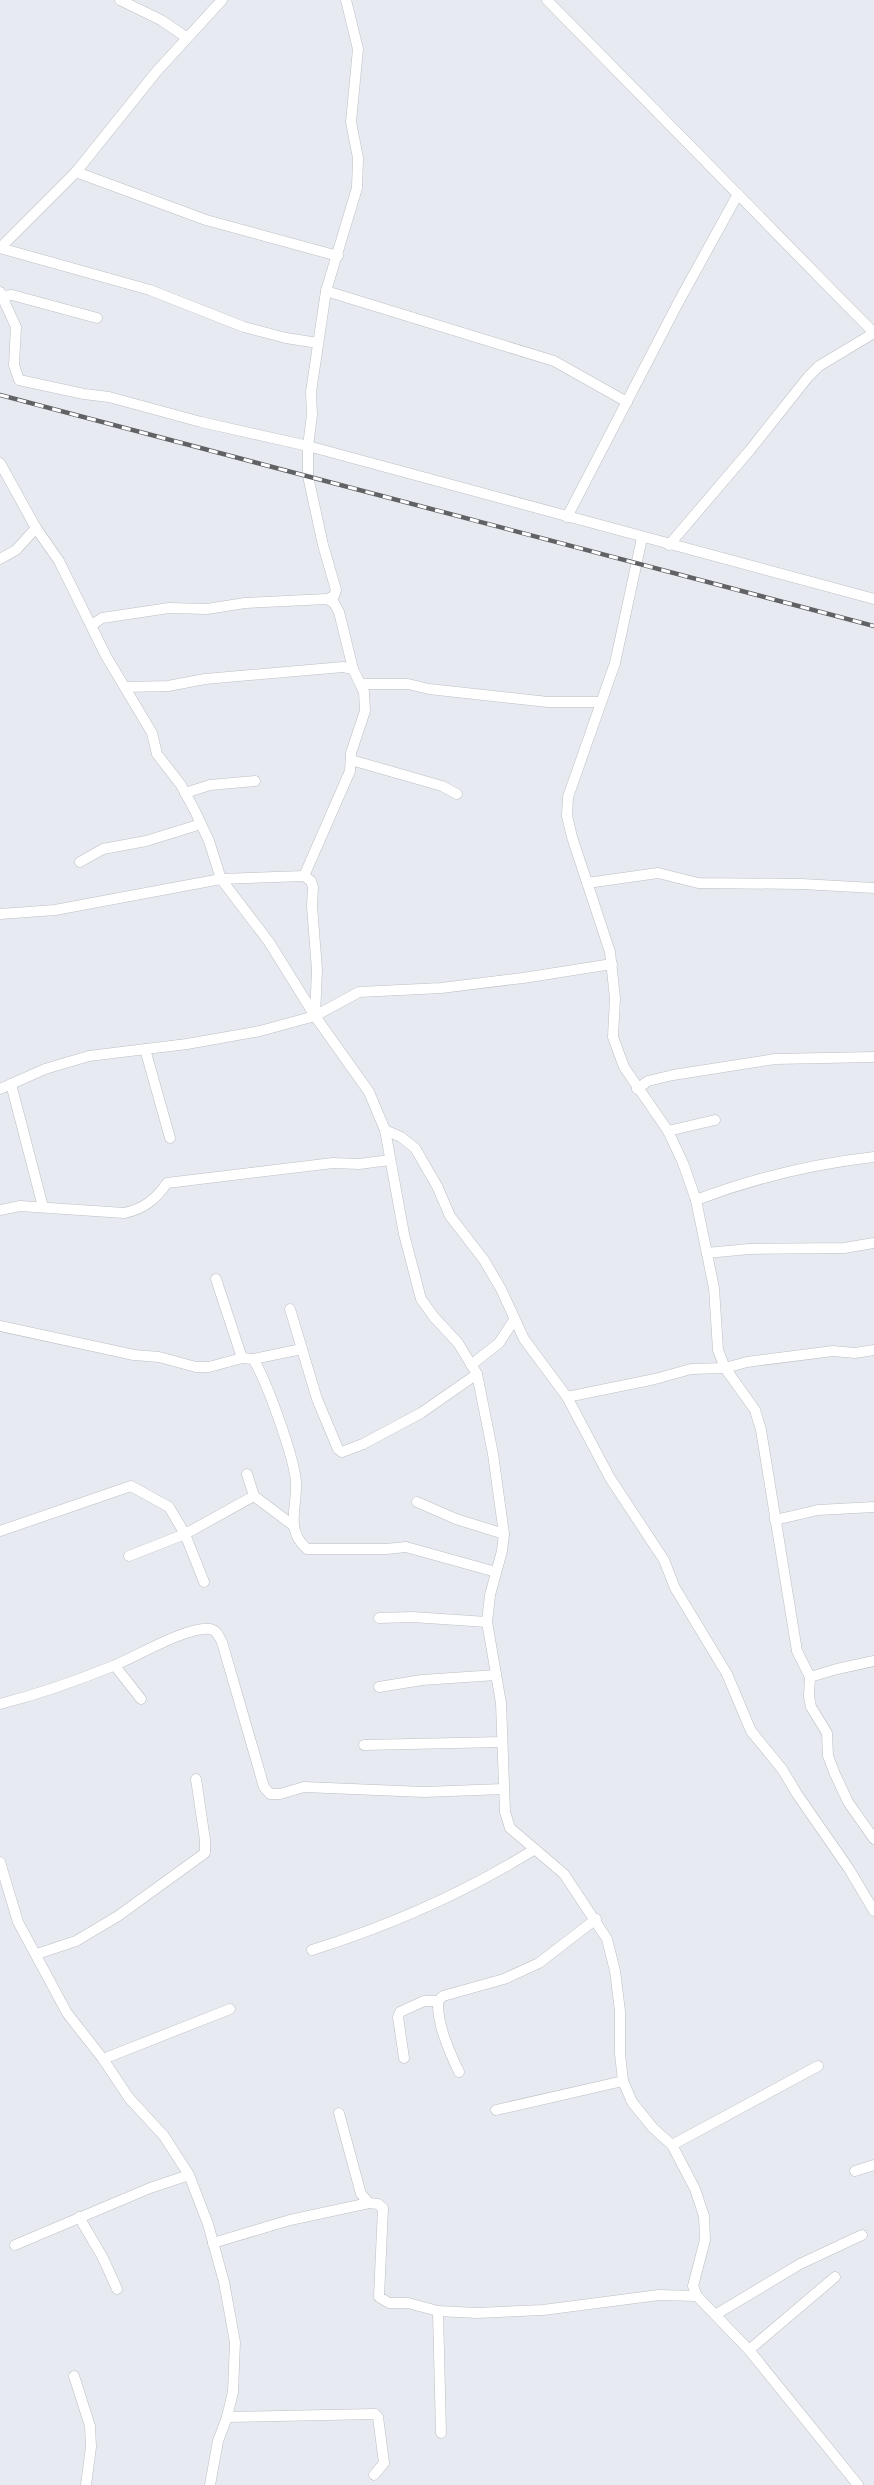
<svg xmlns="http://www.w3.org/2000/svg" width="874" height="2485" viewBox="0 0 874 2485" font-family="Cabin,sans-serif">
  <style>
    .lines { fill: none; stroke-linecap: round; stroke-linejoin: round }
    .minor-casing { stroke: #bcbfc4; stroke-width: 11 }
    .minor { stroke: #fff; stroke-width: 10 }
    .rail-casing { stroke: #606265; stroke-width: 4.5 }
    .rail { stroke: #fff; stroke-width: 3; stroke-dasharray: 9; stroke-linecap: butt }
  </style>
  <rect width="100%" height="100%" fill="#e7eaf0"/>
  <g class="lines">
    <defs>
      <g id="minor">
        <polyline points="120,0 161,20 186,37"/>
        <polyline points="547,0 874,333"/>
        <polyline points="76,172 206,220 338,256"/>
        <polyline points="0,248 76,172 157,71 222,0"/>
        <polyline points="0,248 150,290 244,327 286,338 318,343"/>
        <polyline points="326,291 554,361 627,402"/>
        <polyline points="0,292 16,327 14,365 19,380 84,394 109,397 201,422 308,446 874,599"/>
        <polyline points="3,296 12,295 97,318"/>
        <polyline points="0,463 36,528 59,561 106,656 152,733 157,754 181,785 195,811 209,841 221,879 269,942 315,1016 369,1092 385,1130 404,1234 421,1299 434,1317 458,1343 477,1374 493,1454 504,1534 502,1551 490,1595 487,1622 501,1703 505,1812 510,1828 564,1874 607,1939 615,1971 620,2011 620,2054 623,2081 632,2102 653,2128 672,2145 695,2189 704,2216 705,2240 693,2286 697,2296 749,2350 858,2485"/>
        <polyline points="567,517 678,303 738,194"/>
        <polyline points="642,538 615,663 568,797 567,816 572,837 610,952 615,998 613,1037 624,1067 668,1131 683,1163 696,1200 714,1288 718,1350 725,1368 755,1410 761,1430 797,1651 810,1677 809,1696 811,1707 827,1733 828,1756 835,1774 848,1802 874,1839"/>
        <polyline points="669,545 750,450 808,377 819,366 874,333"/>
        <polyline points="0,559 16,550 36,528"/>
        <polyline points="327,599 334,596 336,590 323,545 308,476 308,446 312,415 311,392 326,291 357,188 358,158 351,122 358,49 346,0"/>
        <polyline points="92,625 102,618 169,608 207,609 245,603 327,599 334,603 339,612 353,669 364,692 365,711 351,753 350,771 304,876"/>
        <polyline points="362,684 408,684 429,689 548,702 601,702"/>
        <polyline points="125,687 168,686 205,679 343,667 353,669"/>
        <polyline points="351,760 442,786 457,794"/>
        <polyline points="185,793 210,785 255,781"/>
        <polyline points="80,862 103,849 146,841 201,824"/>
        <polyline points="587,883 658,873 698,883 802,884 874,888"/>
        <polyline points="0,914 55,910 221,879 304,876 311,881 313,887 312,906 317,970 315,1016"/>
        <polyline points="145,1049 170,1138"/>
        <polyline points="11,1084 43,1207"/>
        <polyline points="0,1089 45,1069 89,1056 187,1044 260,1031 315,1016 359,992 441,988 523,978 612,964"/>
        <polyline points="637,1089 648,1081 673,1075 775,1059 874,1057"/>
        <polyline points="385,1130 401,1137 415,1148 437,1186 450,1216 484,1260 501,1289 524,1339 567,1397 610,1478 664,1560 675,1588 727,1674 751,1731 782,1769 797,1794 849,1869 874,1911"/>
        <polyline points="668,1131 715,1120"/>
        <path d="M696,1200C754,1178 812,1164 874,1157"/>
        <path d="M0,1210L20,1206L124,1213C144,1209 156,1199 167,1183L333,1163L359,1164L390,1160"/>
        <polyline points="707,1253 749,1249 844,1248 874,1243"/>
        <polyline points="216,1279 242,1358"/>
        <polyline points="290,1309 317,1399 338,1449 342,1452 363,1444 421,1413 477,1374"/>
        <path d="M0,1326L134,1355L159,1357L196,1367H209L242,1358L253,1359C266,1379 295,1459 296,1483C297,1508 285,1530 307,1549H386L406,1547L496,1572"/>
        <polyline points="253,1359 302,1349"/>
        <polyline points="471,1365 499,1343 514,1320"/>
        <polyline points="567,1397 655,1379 691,1369 725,1368 747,1362 833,1351 855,1353 874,1350"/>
        <polyline points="247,1474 254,1496 294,1526"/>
        <polyline points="417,1502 456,1519 504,1534"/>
        <polyline points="775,1520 818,1510 874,1507"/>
        <polyline points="0,1531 131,1486 169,1507 185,1534 129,1556"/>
        <polyline points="204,1582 185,1534 254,1496"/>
        <polyline points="379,1618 412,1617 487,1622"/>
        <polyline points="115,1666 141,1699"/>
        <polyline points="810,1677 837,1669 874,1661"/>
        <polyline points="379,1687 422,1680 496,1675"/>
        <path d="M0,1704C39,1694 76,1681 113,1666C136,1657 187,1626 210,1629C217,1630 219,1637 222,1642L264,1787L270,1794H280L304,1787L424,1792L503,1789"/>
        <polyline points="364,1745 502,1742"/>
        <polyline points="0,1862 18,1922 67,2013 103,2059 129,2098 164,2136 189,2175 208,2224 224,2282 235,2342 233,2392 227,2417 218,2441 210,2485"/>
        <path d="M312,1950C389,1926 466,1892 535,1849"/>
        <polyline points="37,1954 76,1941 118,1916 205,1853 205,1840 196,1779"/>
        <polyline points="404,2058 398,2017 400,2012 424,2001 438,2001"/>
        <polyline points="103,2059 230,2009"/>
        <path d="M459,2072C449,2051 437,2024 438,2001L443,1996L504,1979L539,1963L596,1919"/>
        <polyline points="496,2110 623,2081"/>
        <polyline points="339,2113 361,2194 369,2203"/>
        <polyline points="672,2145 818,2066"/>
        <polyline points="855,2171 874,2165"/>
        <polyline points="79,2217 103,2258 117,2289"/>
        <polyline points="213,2243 290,2220 369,2203 378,2204 383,2208 379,2297 389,2303 408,2303 438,2311 477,2313 543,2310 659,2295 697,2296"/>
        <polyline points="15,2245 150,2188 189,2175"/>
        <polyline points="438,2311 441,2433"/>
        <polyline points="715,2315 800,2264 862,2235"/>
        <polyline points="749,2350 835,2277"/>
        <polyline points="74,2376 90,2426 91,2447 86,2485"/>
        <polyline points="227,2417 375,2414 378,2417 384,2463 374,2475"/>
      </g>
    </defs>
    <use href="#minor" class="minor-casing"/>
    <use href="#minor" class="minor"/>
    <defs>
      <polyline id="rail" points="0,395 874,626"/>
    </defs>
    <use href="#rail" class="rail-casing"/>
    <use href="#rail" class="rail"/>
  </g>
</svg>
